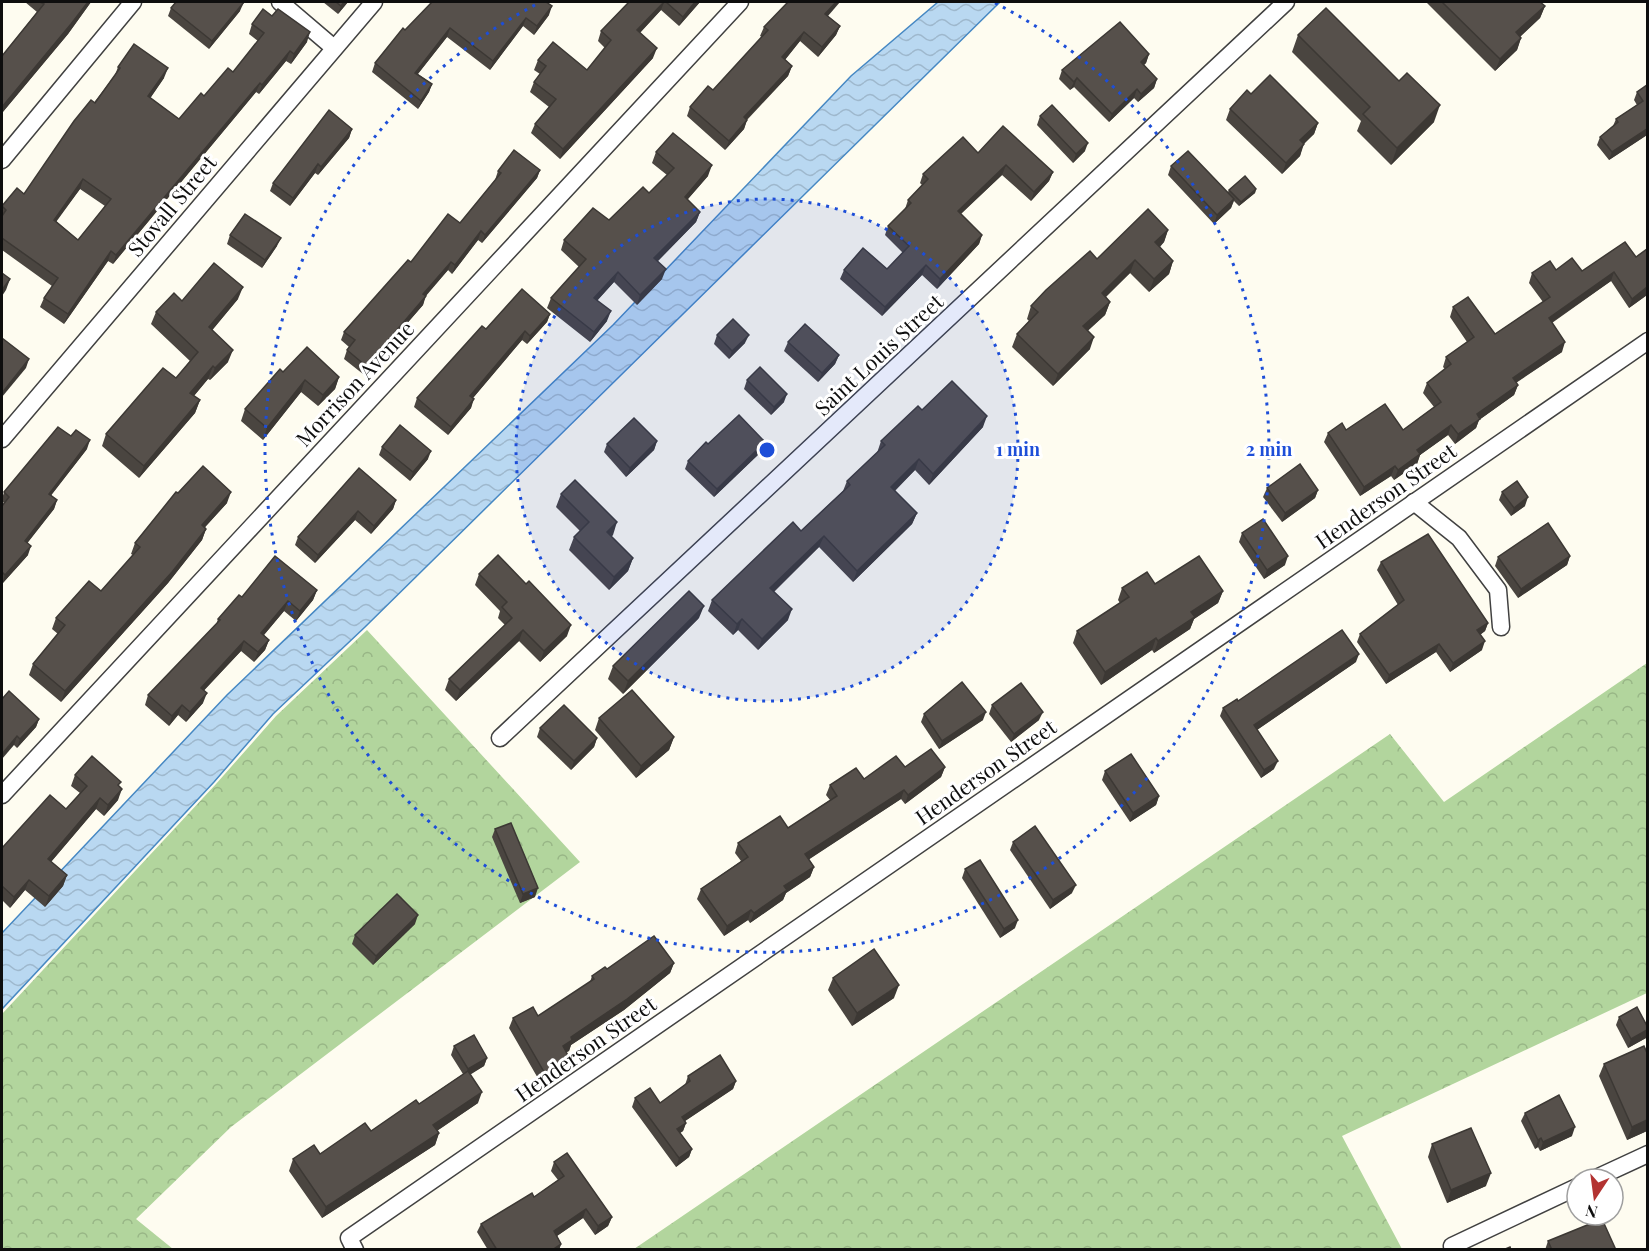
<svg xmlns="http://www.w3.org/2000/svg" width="1649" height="1251" viewBox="0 0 1649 1251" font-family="'Playfair Display',serif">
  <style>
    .forest { fill: url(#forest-crowns) }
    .water { fill: url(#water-waves); stroke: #4688c3; stroke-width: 1.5 }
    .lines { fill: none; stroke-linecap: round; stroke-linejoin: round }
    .minor-casing { stroke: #414141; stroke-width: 19 }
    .minor { stroke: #fff; stroke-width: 16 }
    .wall { fill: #4a4540; fill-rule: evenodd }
    .shaded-wall { fill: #3c3834 }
    .building { fill: #56504b; stroke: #3c3834; stroke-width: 1.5; fill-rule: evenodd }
    .ring { fill: none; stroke: #1d4ed8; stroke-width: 3; stroke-dasharray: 3 6 }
    .labels { text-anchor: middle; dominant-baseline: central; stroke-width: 6; stroke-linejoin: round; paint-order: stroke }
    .street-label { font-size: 21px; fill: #0e0e0e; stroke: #fff }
    .centre { fill: #1d4ed8; stroke: #fff; stroke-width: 3 }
    .ring-label { font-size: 18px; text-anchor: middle; font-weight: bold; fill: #1d4ed8; stroke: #fff; stroke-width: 6; stroke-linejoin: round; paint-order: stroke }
  </style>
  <defs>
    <pattern id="forest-crowns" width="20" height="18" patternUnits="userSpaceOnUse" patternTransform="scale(1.5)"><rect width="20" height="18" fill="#b2d59d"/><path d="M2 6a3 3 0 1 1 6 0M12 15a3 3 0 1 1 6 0" fill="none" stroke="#98b686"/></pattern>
    <pattern id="water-waves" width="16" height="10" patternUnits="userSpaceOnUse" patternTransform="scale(1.5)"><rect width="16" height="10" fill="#b9d8f1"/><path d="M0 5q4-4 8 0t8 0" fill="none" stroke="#9eb8cd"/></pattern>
  </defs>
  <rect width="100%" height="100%" fill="#fefcf0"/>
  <g class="forest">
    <polygon points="367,630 580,862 231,1127 136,1219 173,1249 2,1249 2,1014 216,784 276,716"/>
    <polygon points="1647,663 1647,993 1342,1136 1402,1249 634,1249 1390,734 1444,802"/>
  </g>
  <polygon class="water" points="938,2 1000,2 365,627 273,714 214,782 2,1009 2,933 227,695 613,325 851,76"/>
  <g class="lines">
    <defs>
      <g id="minor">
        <polyline points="280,2 334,48"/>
        <polyline points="2,160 133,2"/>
        <polyline points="2,439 374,2"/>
        <polyline points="1414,502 1459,538 1498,590 1501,627"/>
        <polyline points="500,738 1286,2"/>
        <polyline points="2,795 740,2"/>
        <polyline points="1594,1179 1648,1154"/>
        <polyline points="1452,1246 1577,1187"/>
        <polyline points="355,1250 349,1238 1648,341"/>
      </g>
    </defs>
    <use href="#minor" class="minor-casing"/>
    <use href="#minor" class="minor"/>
  </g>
  <g class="wall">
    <polygon points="25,2 91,2 68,34 2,113 2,56 37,12"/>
    <polygon points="323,2 348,2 338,14"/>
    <polygon points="629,2 700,2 679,26 661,10 640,33 653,58 560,159 531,133 535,124 549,107 530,92 534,82 540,74 534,70 538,60 587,70 605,48 598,41 601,31"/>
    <polygon points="1426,2 1540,2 1545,6 1540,18 1520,37 1521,38 1517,50 1495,71"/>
    <polygon points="171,8 240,11 209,49 168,16"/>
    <polygon points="549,15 534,35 523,26 490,70 447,37 418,74 432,84 429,92 418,109 372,72 375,63 405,30"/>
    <path d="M272,16L307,42L291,64L286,61L259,94L256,92L113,264L108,261L64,324L40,307L44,298L52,286L2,250V206L24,194L115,75L118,67L164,78L150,98L179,119L204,96L233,72L258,41L249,34L252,24ZM80,189L105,206L78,240L56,221Z"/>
    <polygon points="828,16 840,26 836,35 818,57 800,41 785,60 792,66 788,76 747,120 744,129 725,150 687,116 690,107 713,90 762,37 760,36 764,27"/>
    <polygon points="1298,35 1399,81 1434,122 1391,165 1357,131 1361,121 1292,52"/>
    <polygon points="1149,54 1146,63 1144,65 1157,79 1154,88 1138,102 1134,98 1109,122 1074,87 1070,90 1059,79 1062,70"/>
    <polygon points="1647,85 1647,135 1609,160 1597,145 1600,137 1613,126 1616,119 1637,105 1634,100 1637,92"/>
    <polygon points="1251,94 1318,123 1314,134 1303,144 1300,156 1282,174 1226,120 1230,109"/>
    <polygon points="1040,116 1085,151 1073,163 1037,125"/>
    <polygon points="352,129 349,138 318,175 315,173 290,206 270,191 273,183"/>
    <polygon points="656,152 708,176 687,200 700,212 696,222 658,261 662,279 637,305 614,282 597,301 607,321 590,342 547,308 551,298 579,267 561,250 564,240 609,220 649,193 667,175 652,163"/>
    <polygon points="978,153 1053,172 1049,181 1031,201 1002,175 961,214 982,235 979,244 937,289 922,275 882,316 840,279 844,270 887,269 903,253 885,235 888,226 905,209 908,200 922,185 920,183 923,174"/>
    <polygon points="1171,166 1228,192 1229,190 1256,189 1255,193 1239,206 1234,201 1231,208 1214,224 1168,175"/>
    <polygon points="540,170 537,178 482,243 478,240 452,274 448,270 425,296 423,305 363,374 344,359 347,350 349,347 341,340 344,332 411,262 460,223 495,180 498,171"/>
    <polygon points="1168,230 1164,242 1160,247 1173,261 1169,274 1149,292 1130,273 1106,297 1110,302 1105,315 1088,330 1090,349 1053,386 1012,347 1017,334 1029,321 1027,319 1031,306"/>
    <polygon points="230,235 277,246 262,268 227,244"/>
    <polygon points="1647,249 1647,295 1629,308 1611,281 1552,323 1562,352 1516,383 1518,385 1514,395 1479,420 1476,428 1455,444 1448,435 1420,455 1417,464 1394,480 1391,476 1360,496 1324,442 1328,433 1346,430 1403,430 1434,407 1423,393 1427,383 1445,369 1443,367 1446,357 1467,342 1450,317 1453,307 1495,334 1543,302 1529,283 1532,273 1556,270 1582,271 1636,257"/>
    <polygon points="238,299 212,330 228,362 210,380 208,379 194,396 200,400 195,413 139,478 102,446 106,434 176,378 190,361 151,324 156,312 182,301"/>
    <polygon points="550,314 547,322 527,344 522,340 473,398 471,408 448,435 414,407 417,398 486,329"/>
    <polygon points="717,335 745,343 729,359 714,344"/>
    <polygon points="788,342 839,355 835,364 818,382 784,351"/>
    <polygon points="283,372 339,377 335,389 318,406 301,392 263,440 241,421 245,409"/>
    <polygon points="747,380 784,402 771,415 744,389"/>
    <polygon points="922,410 983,427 929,485 915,470 895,491 917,513 912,524 853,582 819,547 774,592 788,620 758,650 738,630 733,635 708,611 712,600 801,531 843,491 847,481 877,453 881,441"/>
    <polygon points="657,441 654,450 626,477 604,452 607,444"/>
    <polygon points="765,442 762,451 714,497 685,469 688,461 708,444"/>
    <polygon points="382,447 428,459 410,481 379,455"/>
    <polygon points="87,449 51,495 57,500 54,509 27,543 28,555 2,584 2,506 4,503 2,501 2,499 4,492"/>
    <polygon points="359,468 396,500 393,509 371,534 355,520 315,563 295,545 298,537"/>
    <polygon points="1267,488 1318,490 1315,498 1282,522 1263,497"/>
    <polygon points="1502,492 1525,506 1511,516 1499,500"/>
    <polygon points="178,493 227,503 205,527 206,529 202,540 168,583 61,702 29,675 33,664 58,634 52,629 56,618 101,591 133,555 131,554 135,543"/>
    <polygon points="561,494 613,535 611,536 633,558 628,571 609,590 569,550 574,537 580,531 556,507"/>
    <polygon points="1242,533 1285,565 1264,579 1239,542"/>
    <polygon points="1570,556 1567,565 1518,598 1495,566 1498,557"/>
    <polygon points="1381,562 1488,623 1485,631 1480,635 1482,650 1450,672 1436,652 1386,684 1357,642 1360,634 1398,605 1377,570"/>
    <polygon points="479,574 567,636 540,662 519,641 456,701 445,690 449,679 505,625 498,618 500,611 475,585"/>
    <polygon points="1155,584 1223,591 1218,603 1194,619 1190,629 1154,653 1152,650 1101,685 1073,643 1077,631 1120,603 1118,600 1122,588"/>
    <polygon points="317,590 313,600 296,621 284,611 264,635 269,640 265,650 254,662 241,651 204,690 203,703 186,722 178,715 169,726 145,705 148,695 216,625 218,619 242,597"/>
    <polygon points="699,618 623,694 608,679 613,666"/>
    <polygon points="1356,662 1257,730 1274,769 1261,778 1220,716 1223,708 1238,701"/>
    <polygon points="2,699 39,719 36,727 17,748 14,745"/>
    <polygon points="992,705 1039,720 1011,742 989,714"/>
    <polygon points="924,714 983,720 939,749 921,722"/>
    <polygon points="599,718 674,737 669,750 636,778 595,730"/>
    <polygon points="540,728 597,738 594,747 571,770 537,737"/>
    <polygon points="905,767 945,767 941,777 905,804 901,799 809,859 814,867 810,877 786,893 783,900 750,923 748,920 724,936 697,899 701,889 741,861 735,853 738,843 788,828 830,800 826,795 830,785 864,779"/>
    <polygon points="1105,771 1159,796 1156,805 1130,822 1102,780"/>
    <polygon points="75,775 119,786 118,800 104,816 96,809 51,862 67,875 63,886 45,907 25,890 10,908 2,900 2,848 66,809 80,793 71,786"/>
    <polygon points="495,829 535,897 520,903 492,837"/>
    <polygon points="1013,842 1072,893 1050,909 1010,850"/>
    <polygon points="965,869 1015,928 1000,938 962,878"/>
    <polygon points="415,924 373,965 352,944 355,935"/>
    <polygon points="674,963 670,973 624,1010 571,1045 569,1051 566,1052 572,1063 568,1073 543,1087 509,1028 513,1018 538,1016 590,982 592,976 607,969"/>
    <polygon points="833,978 894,998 852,1026 828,990"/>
    <polygon points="1619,1017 1646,1038 1628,1048 1616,1025"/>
    <polygon points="454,1046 487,1058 484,1066 470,1074 478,1103 437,1131 439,1133 435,1145 322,1218 289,1171 293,1159 320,1154 371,1131 419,1104 463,1074 451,1055"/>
    <polygon points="1604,1064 1647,1131 1627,1140 1599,1076"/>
    <polygon points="688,1076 736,1081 733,1089 685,1121 686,1123 683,1131 680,1133 692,1149 689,1157 676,1167 632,1107 635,1098 660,1103 685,1085"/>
    <polygon points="1525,1113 1572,1136 1540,1151 1538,1147 1535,1149 1521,1121"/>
    <polygon points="1432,1144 1486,1186 1447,1203 1428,1157"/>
    <polygon points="554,1162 612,1217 608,1226 595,1235 583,1218 557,1236 561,1244 559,1250 488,1250 477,1232 481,1224 534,1197 558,1180 551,1171"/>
    <polygon points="1548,1241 1616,1250 1545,1250"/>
  </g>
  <g class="shaded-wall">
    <polygon points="88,2 91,2 68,34 2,113 2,107"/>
    <polygon points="244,2 240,11 209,49 212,41"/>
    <polygon points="344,2 348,2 338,14 341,6"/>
    <polygon points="664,2 661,10 633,40 637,30"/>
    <polygon points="695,2 700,2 679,26 683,17"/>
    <polygon points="836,2 840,2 822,23 825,14"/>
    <polygon points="552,6 549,15 534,35 537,26"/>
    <polygon points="1545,6 1540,18 1512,44 1516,32"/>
    <polygon points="526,18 523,26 490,70 493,61"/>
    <polygon points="840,26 836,35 818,57 822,47"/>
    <polygon points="450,28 447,37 412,81 415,73"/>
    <polygon points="310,32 307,42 291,64 294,54"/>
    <polygon points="804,32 800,41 779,67 782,57"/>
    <polygon points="1521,38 1517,50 1495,71 1500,59"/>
    <polygon points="657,48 653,58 560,159 563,149"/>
    <polygon points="290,51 286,61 259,94 262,85"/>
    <polygon points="1149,54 1146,63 1138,70 1141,62"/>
    <polygon points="792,66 788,76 740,126 744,117"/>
    <polygon points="168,68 164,78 145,106 148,96"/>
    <polygon points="1077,78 1074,87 1070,90 1074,82"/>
    <polygon points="1157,79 1154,88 1138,102 1141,94"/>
    <polygon points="260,83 256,92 113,264 116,255"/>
    <polygon points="432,84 429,92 418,109 421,101"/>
    <polygon points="1137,89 1134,98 1109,122 1112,114"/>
    <polygon points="1440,105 1434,122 1391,165 1397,148"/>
    <polygon points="747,120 744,129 725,150 729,141"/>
    <polygon points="1318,123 1314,134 1296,152 1300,140"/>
    <polygon points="352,129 349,138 318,175 321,167"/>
    <polygon points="1647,129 1647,135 1609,160 1612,152"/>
    <polygon points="1088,143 1085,151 1073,163 1076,154"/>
    <polygon points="1304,144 1300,156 1282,174 1286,163"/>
    <polygon points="318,164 315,173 290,206 293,198"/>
    <polygon points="712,165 708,176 681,207 685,197"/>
    <polygon points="1006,165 1002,175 954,220 958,211"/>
    <polygon points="540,170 537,178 482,243 485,235"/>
    <polygon points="1053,172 1049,181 1031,201 1034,192"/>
    <polygon points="83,179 80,189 51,229 54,220"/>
    <polygon points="1256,189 1255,193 1239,206 1241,202"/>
    <polygon points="1234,199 1231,208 1214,224 1217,215"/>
    <polygon points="700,212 696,222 651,268 654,258"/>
    <polygon points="1168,230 1164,242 1151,255 1155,242"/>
    <polygon points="481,231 478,240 452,274 455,265"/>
    <polygon points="982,235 979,244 937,289 940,279"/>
    <polygon points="281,238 277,246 262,268 265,260"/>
    <polygon points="111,251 108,261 64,324 68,314"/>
    <polygon points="1135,260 1130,273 1097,305 1102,293"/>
    <polygon points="1173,261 1169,274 1149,292 1154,279"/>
    <polygon points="451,262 448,270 420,303 423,294"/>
    <polygon points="926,265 922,275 882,316 885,307"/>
    <polygon points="666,269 662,279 637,305 640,295"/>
    <polygon points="618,272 614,282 590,308 594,298"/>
    <polygon points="1614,272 1611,281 1545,327 1549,318"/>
    <polygon points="10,279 6,290 2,296 2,290"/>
    <polygon points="243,287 238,299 205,339 209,327"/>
    <polygon points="1647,287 1647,295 1629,308 1632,299"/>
    <polygon points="426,296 423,305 363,374 366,366"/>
    <polygon points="1110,302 1105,315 1079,339 1083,326"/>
    <polygon points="611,311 607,321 590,342 594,332"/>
    <polygon points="550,314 547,322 527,344 530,336"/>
    <polygon points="525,331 522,340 467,405 470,396"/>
    <polygon points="749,335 745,343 729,359 732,351"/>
    <polygon points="1094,337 1090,349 1053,386 1058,374"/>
    <polygon points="1565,342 1562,352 1509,387 1513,378"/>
    <polygon points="233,350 228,362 210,380 215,368"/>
    <polygon points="839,355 835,364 818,382 822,373"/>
    <polygon points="29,359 26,368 2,397 2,393"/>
    <polygon points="213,366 208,379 186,405 190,393"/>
    <polygon points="339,377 335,389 318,406 323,395"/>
    <polygon points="305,380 301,392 263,440 267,428"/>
    <polygon points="1518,385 1514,395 1479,420 1476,428 1455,444 1458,434 1477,414"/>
    <polygon points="787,394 784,402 771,415 774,407"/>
    <polygon points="474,399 471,408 448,435 451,427"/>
    <polygon points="200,400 195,413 139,478 144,466"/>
    <polygon points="987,416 983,427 929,485 933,474"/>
    <polygon points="1451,425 1448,435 1420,455 1417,464 1394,480 1398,470 1417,450"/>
    <polygon points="90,440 87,449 46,502 49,494"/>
    <polygon points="657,441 654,450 626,477 630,468"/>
    <polygon points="765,442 762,451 714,497 717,489"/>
    <polygon points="431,451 428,459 410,481 413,472"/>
    <polygon points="919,459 915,470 887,498 891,487"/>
    <polygon points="1395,466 1391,476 1360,496 1364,487"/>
    <polygon points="1318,490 1315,498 1282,522 1285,513"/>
    <polygon points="231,492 227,503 197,536 202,525"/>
    <polygon points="1528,497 1525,506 1511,516 1514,508"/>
    <polygon points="57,500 54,509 22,550 25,541"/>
    <polygon points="396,500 393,509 371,534 374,526"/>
    <polygon points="358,511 355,520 315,563 318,555"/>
    <polygon points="917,513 912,524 853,582 857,571"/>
    <polygon points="617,522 613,535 603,545 607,532"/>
    <polygon points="206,529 202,540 168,583 61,702 65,691"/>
    <polygon points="824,536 819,547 766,599 770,588"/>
    <polygon points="31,546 28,555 2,584 5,575"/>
    <polygon points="1288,556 1285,565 1264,579 1267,570"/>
    <polygon points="1570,556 1567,565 1518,598 1521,589"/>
    <polygon points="633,558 628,571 609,590 614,577"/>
    <polygon points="317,590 313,600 296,621 300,611"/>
    <polygon points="1223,591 1218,603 1194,619 1190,629 1154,653 1158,641 1191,612"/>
    <polygon points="288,601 284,611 257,643 261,633"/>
    <polygon points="704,606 699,618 623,694 628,681"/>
    <polygon points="792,609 788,620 758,650 762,639"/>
    <polygon points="742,619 738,630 733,635 737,624"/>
    <polygon points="1488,623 1485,631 1474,639 1477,630"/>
    <polygon points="571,625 567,636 540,662 544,651"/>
    <polygon points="523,630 519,641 456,701 460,690"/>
    <polygon points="1156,638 1152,650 1101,685 1105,672"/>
    <polygon points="269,640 265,650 254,662 258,652"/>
    <polygon points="244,641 241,651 197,698 201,688"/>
    <polygon points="1485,641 1482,650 1450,672 1453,663"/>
    <polygon points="1439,644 1436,652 1386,684 1389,675"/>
    <polygon points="1359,654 1356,662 1251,734 1254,725"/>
    <polygon points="207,693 203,703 186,722 190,712"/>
    <polygon points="182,705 178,715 169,726 172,716"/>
    <polygon points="986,712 983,720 939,749 942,741"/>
    <polygon points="1043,712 1039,720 1011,742 1014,734"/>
    <polygon points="39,719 36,727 17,748 20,739"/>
    <polygon points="17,736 14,745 2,759 2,754"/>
    <polygon points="674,737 669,750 636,778 641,766"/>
    <polygon points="597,738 594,747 571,770 574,761"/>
    <polygon points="1278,761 1274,769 1261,778 1264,770"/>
    <polygon points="945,767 941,777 905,804 908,795"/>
    <polygon points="122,789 118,800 104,816 108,805"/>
    <polygon points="904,790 901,799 802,864 805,854"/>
    <polygon points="1159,796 1156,805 1130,822 1133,813"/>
    <polygon points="100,798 96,809 44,870 48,859"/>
    <polygon points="814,867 810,877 786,893 783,900 750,923 754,913 784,886"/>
    <polygon points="67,875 63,886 45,907 49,896"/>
    <polygon points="29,880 25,890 10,908 14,897"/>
    <polygon points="1076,885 1072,893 1050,909 1053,900"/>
    <polygon points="538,888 535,897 520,903 523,894"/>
    <polygon points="751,910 748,920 724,936 727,926"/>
    <polygon points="418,915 415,924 373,965 376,956"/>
    <polygon points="1018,920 1015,928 1000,938 1004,929"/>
    <polygon points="674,963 670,973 624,1010 571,1045 569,1051 559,1056 563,1046 571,1037"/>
    <polygon points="899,985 894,998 852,1026 857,1013"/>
    <polygon points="1647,1030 1646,1038 1628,1048 1631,1039"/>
    <polygon points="487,1058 484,1066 465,1078 468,1069"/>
    <polygon points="572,1063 568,1073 543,1087 547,1077"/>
    <polygon points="736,1081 733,1089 679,1125 682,1117"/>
    <polygon points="482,1092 478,1103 429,1136 433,1125"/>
    <polygon points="1647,1120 1647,1131 1627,1140 1632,1127"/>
    <polygon points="686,1123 683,1131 674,1137 677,1129"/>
    <polygon points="1575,1127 1572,1136 1540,1151 1543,1142"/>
    <polygon points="439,1133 435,1145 322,1218 326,1207"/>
    <polygon points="1541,1138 1538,1147 1535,1149 1538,1140"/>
    <polygon points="692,1149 689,1157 676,1167 679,1158"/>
    <polygon points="1491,1173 1486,1186 1447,1203 1451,1190"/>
    <polygon points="586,1209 583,1218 551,1240 554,1231"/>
    <polygon points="612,1217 608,1226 595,1235 598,1226"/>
    <polygon points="561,1244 559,1250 552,1250"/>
  </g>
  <g class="building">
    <polygon points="40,2 88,2 71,24 2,107 2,56 44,4"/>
    <polygon points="176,2 244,2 212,41 171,8"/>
    <polygon points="336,2 344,2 341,6"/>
    <polygon points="432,2 546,2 552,6 537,26 526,18 493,61 450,28 415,73 432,84 421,101 375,63 403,28 405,30"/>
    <polygon points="629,2 664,2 637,30 657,48 563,149 535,124 556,99 534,82 546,66 538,60 553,42 587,70 611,40 601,31"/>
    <polygon points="666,2 695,2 683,17"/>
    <polygon points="788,2 836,2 825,14 840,26 822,47 804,32 782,57 792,66 744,117 747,120 729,141 690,107 708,86 713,90 768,30 764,27"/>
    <polygon points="1442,2 1540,2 1545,6 1516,32 1521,38 1500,59"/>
    <polygon points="1326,8 1399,81 1407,73 1440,105 1397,148 1363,114 1370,107 1298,35"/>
    <path d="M263,9L272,16L278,9L310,32L294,54L290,51L262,85L260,83L116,255L111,251L68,314L44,298L58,278L2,238V216L6,210L2,206L17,188L24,194L74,121L91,100L95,103L120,68L118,67L134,44L168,68L148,96L179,119L201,93L204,96L228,68L233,72L264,33L252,24ZM83,179L111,199L78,240L54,220Z"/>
    <polygon points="1120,22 1149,54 1141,62 1157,79 1141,94 1137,89 1112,114 1077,78 1074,82 1062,70"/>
    <polygon points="1270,75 1318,123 1300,140 1304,144 1286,163 1230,109 1247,90 1251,94"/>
    <polygon points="1647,85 1647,129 1612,152 1600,137 1618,122 1616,119 1643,101 1637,92"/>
    <polygon points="1052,105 1088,143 1076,154 1040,116"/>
    <polygon points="329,110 352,129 321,167 318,164 293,198 273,183"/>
    <polygon points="1003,126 1053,172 1034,192 1006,165 958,211 982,235 940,279 926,265 885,307 844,270 863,248 887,269 909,246 888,226 911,203 908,200 928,179 923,174 963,137 978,153"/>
    <polygon points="673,133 712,165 685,197 700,212 654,258 666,269 640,295 618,272 594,298 611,311 594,332 551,298 586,259 564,240 593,208 609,220 643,187 649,193 674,168 656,152"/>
    <polygon points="514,150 540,170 485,235 481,231 455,265 451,262 423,294 426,296 366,366 347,350 355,340 344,332 408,260 411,262 448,214 460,223 501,173 498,171"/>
    <polygon points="1188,151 1234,199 1217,215 1171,166"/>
    <polygon points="1245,176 1256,189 1241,202 1229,190"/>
    <polygon points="1148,209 1168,230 1155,242 1173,261 1154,279 1135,260 1102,293 1110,302 1083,326 1094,337 1058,374 1017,334 1038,312 1031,306 1046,290 1090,251 1097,259"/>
    <polygon points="245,214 281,238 265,260 230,235"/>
    <polygon points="1625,242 1636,257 1647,249 1647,287 1632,299 1614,272 1549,318 1565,342 1513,378 1518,385 1477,414 1480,419 1458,434 1451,425 1417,450 1420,454 1398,470 1395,466 1364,487 1328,433 1342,423 1346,430 1385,404 1403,430 1441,402 1427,383 1451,364 1446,357 1474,337 1453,307 1468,297 1495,334 1550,297 1532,273 1550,261 1556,270 1572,258 1582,271"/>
    <polygon points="214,263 243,287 209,327 233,350 215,368 213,366 190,393 200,400 144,466 106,434 163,368 176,378 198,352 156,312 174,293 182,301"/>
    <polygon points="2,273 10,279 2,290"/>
    <polygon points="522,289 550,314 530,336 525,331 470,396 474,399 451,427 417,398 482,326 486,329"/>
    <polygon points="733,319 749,335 732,351 717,335"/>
    <polygon points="805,324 839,355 822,373 788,342"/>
    <polygon points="2,338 29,359 2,393"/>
    <polygon points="307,347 339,377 323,395 305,380 267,428 245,409 280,369 283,372"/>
    <polygon points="760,367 787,394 774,407 747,380"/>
    <polygon points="952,381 987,416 933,474 919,459 891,487 917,513 857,571 824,536 770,588 792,609 762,639 742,619 737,624 712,600 793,522 801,531 850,485 847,481 885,445 881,441 918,406 922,410"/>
    <polygon points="739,415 765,442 717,489 688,461 706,442 708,444"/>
    <polygon points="634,418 657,441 630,468 607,444"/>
    <polygon points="400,425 431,451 413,472 382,447"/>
    <polygon points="58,427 71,436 76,430 90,440 49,494 57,500 25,541 31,546 5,575 2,572 2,506 9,497 4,492"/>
    <polygon points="1300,464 1318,490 1285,513 1267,488"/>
    <polygon points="203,466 231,492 202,525 206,529 172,572 65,691 33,664 65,625 56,618 89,581 101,591 140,547 135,543 176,492 178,493"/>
    <polygon points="359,468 396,500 374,526 358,511 318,555 298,537"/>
    <polygon points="575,480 617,522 607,532 633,558 614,577 574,537 589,522 561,494"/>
    <polygon points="1517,481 1528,497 1514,508 1502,492"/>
    <polygon points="1263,519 1288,556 1267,570 1242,533"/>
    <polygon points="1548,523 1570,556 1521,589 1498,557"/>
    <polygon points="1428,534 1488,623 1477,630 1485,641 1453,663 1439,644 1389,675 1360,634 1404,600 1381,562"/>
    <polygon points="498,555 526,584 529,581 571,625 544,651 523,630 460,690 449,679 512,618 502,607 507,602 479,574"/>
    <polygon points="275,556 317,590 300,611 288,601 261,633 269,640 258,652 244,641 201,688 207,693 190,712 182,705 172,716 148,695 220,620 218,619 239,595 242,597"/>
    <polygon points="1199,556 1223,591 1191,612 1195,617 1158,641 1156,638 1105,672 1077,631 1129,597 1122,588 1147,572 1155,584"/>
    <polygon points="689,591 704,606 628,681 613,666"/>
    <polygon points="1342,630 1359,654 1254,725 1278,761 1264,770 1223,708 1237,699 1238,701"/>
    <polygon points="962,682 986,712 942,741 924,714"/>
    <polygon points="1021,683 1043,712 1014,734 992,705"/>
    <polygon points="632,690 674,737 641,766 599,718"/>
    <polygon points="9,691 39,719 20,739 17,736 2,754 2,699"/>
    <polygon points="564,705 597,738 574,761 540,728"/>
    <polygon points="931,749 945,767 908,795 904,790 805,854 814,867 784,886 787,890 754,913 751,910 727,926 701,889 748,857 738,843 780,816 788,828 837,796 830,785 856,768 864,779 896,756 905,767"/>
    <polygon points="1131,754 1159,796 1133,813 1105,771"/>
    <polygon points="92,756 121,782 118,785 122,789 108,805 100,798 48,859 67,875 49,896 29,880 14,897 2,886 2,848 50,795 66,809 87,786 75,775"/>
    <polygon points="511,823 538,888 523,894 495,829"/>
    <polygon points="1035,826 1076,885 1053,900 1013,842"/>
    <polygon points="980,860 1018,920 1004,929 965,869"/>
    <polygon points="397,894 418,915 376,956 355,935"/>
    <polygon points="654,936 674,963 627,999 571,1037 572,1040 563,1046 572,1063 547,1077 513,1018 533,1007 538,1016 594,979 592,976 605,967 607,969"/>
    <polygon points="874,949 899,985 857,1013 833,978"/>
    <polygon points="1637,1007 1647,1026 1647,1030 1631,1039 1619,1017"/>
    <polygon points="474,1035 487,1058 468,1069 454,1046"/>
    <polygon points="1644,1046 1647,1053 1647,1120 1632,1127 1604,1064"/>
    <polygon points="720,1055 736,1081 682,1117 686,1123 677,1129 692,1149 679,1158 635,1098 650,1088 660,1103 690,1081 688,1076"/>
    <polygon points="468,1071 482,1092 433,1125 439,1133 326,1207 293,1159 314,1145 320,1154 365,1123 371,1131 416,1100 419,1104"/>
    <polygon points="1559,1095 1575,1127 1543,1142 1541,1138 1538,1140 1525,1113"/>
    <polygon points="1471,1128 1491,1173 1451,1190 1432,1144"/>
    <polygon points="567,1153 612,1217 598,1226 586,1209 554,1231 561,1244 552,1250 497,1250 481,1224 532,1193 534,1197 564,1176 554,1162"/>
    <polygon points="1602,1219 1616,1250 1552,1250 1548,1241"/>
    <polygon points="1510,1247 1511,1250 1503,1250"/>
  </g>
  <circle cx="767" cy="450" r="251" fill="#1d4ed8" fill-opacity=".12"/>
  <g class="ring">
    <circle cx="767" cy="450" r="251"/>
    <path d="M995 3A502 502 0 1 1 539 3"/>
  </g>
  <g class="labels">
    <g class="street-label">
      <text transform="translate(171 205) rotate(-50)">Stovall Street</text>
      <text transform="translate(878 354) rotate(-43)">Saint Louis Street</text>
      <text transform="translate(354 383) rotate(-47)">Morrison Avenue</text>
      <text transform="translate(1385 495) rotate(-35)">Henderson Street</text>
      <text transform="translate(985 771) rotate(-35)">Henderson Street</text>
      <text transform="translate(585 1048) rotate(-35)">Henderson Street</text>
    </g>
  </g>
  <circle cx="767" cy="450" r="9" class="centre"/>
  <g class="ring-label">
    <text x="1018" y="456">1 min</text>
    <text x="1269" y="456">2 min</text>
  </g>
  <rect width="1649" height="1251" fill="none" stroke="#0e0e0e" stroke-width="6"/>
  <g transform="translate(1595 1197) rotate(193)"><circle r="28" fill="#ffffff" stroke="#9f9f9f" stroke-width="1.5"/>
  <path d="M0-4.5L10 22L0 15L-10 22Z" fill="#b33331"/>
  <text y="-9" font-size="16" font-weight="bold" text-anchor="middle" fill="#0e0e0e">N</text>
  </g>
</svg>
